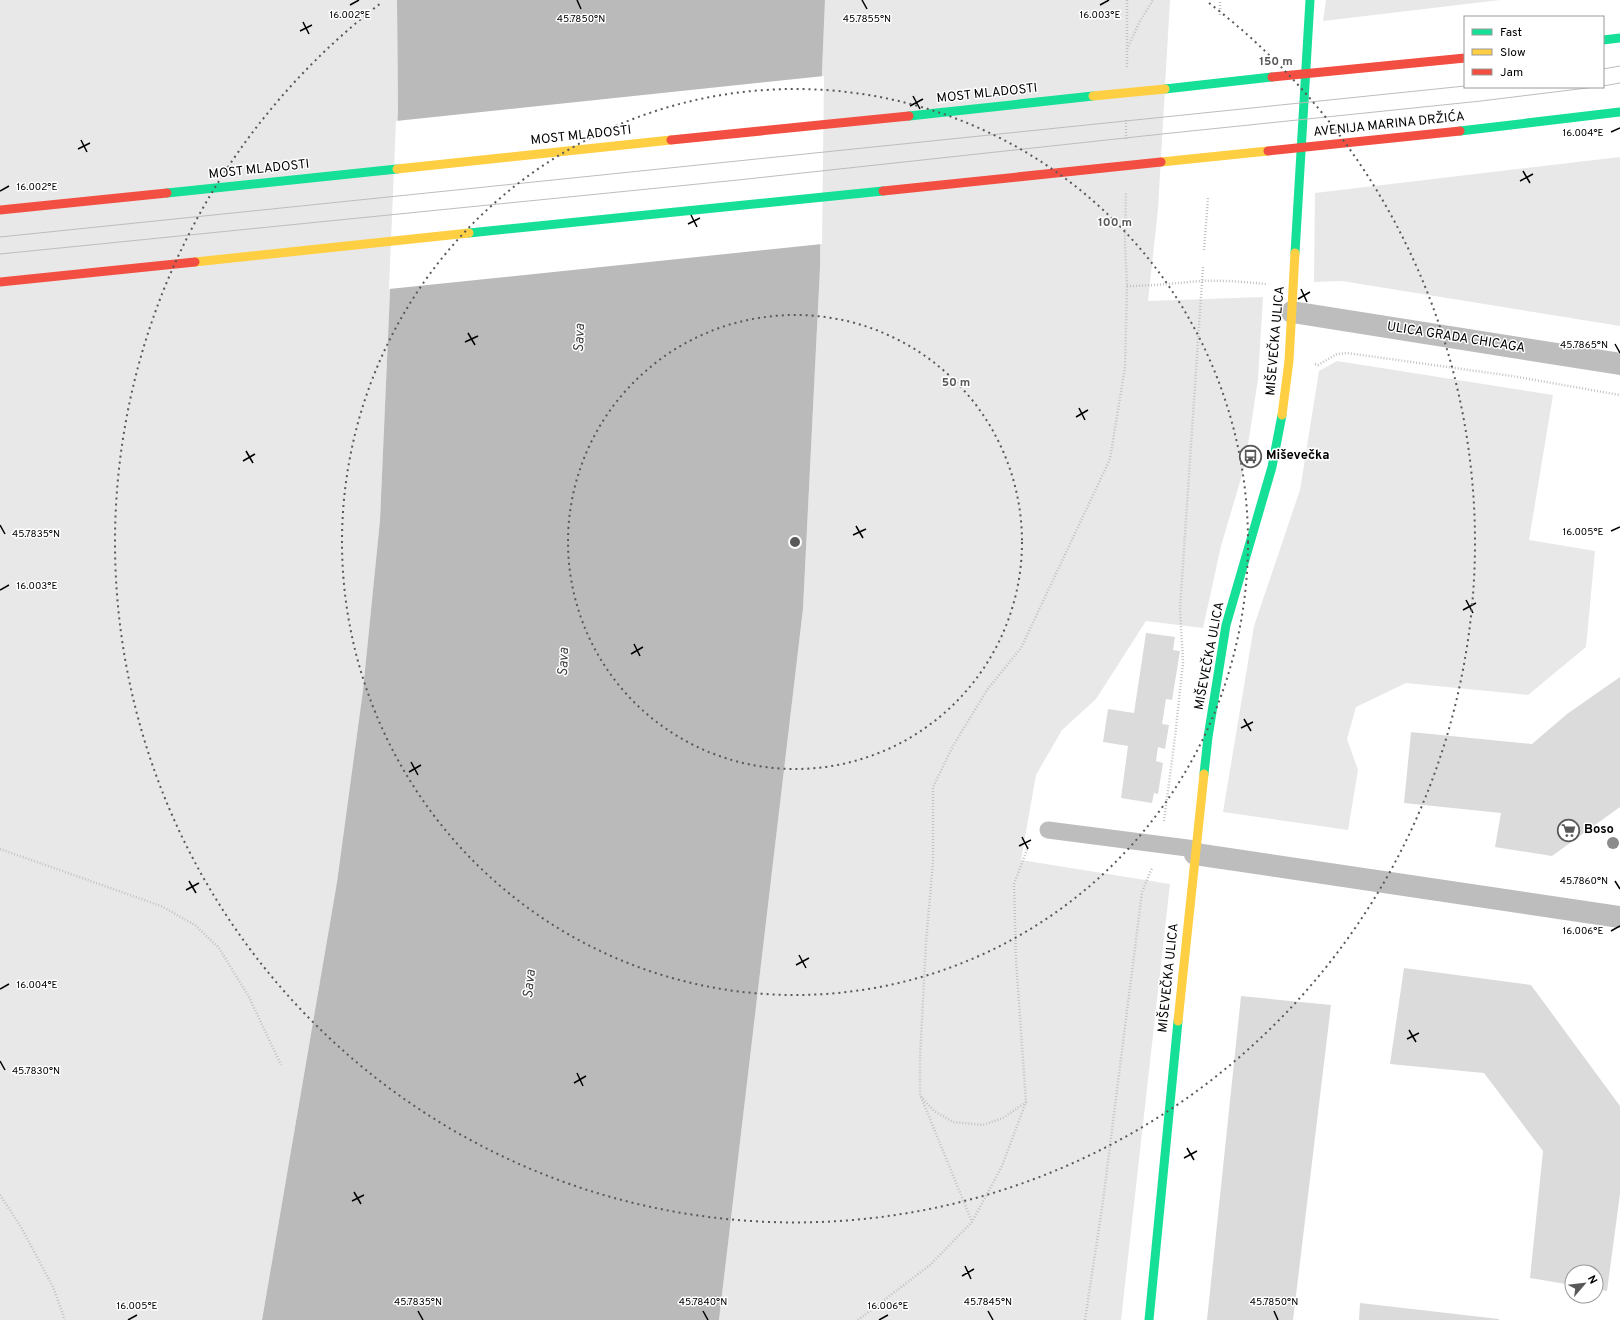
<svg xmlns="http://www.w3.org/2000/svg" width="1620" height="1320" viewBox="0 0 1620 1320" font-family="Overpass,sans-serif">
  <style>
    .green { fill: #e8e8e8 }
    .water { fill: #bababa }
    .pier { fill: #fff }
    .building { fill: #dbdbdb }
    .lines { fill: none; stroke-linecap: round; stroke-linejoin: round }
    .path { stroke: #c2c2c2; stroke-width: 2.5; stroke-dasharray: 1 2; stroke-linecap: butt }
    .lane { stroke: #bdbdbd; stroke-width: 17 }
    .street { stroke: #bdbdbd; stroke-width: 22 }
    .fast { stroke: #16e098; stroke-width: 9 }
    .slow { stroke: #ffcf43; stroke-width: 9 }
    .tram { stroke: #bdbdbd; stroke-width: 1 }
    .fast-bridge { stroke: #16e098; stroke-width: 9 }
    .slow-bridge { stroke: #ffcf43; stroke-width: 9 }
    .jam-bridge { stroke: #f24e42; stroke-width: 9 }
    .tree { fill: #8b8b8b }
    .ticks { fill: none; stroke: #000; stroke-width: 1.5 }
    .ring { fill: none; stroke: #595959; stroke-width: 2; stroke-dasharray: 2 4 }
    .labels { text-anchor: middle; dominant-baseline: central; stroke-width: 3; stroke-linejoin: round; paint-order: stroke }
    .street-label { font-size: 13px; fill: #000; stroke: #fff }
    .poi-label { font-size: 13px; font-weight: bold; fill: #000; stroke: #fff; text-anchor: start }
    .water-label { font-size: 14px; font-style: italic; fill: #3d3d3d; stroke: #fff }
    .ticks-label { font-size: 10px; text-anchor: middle; fill: #000; stroke: #fff; stroke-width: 3; stroke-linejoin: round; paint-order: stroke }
    .centre { fill: #595959; stroke: #fff; stroke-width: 2 }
    .ring-label { font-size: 12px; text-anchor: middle; font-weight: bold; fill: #595959; stroke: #fff; stroke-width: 3; stroke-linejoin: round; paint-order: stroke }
  </style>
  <rect width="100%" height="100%" fill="#fff"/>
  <g class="green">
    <polygon points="0,0 397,0 398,108 380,520 363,690 337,882 262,1320 0,1320"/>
    <polygon points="825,0 1170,0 1158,209 1148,301 1263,297 1258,379 1245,465 1221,546 1203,628 1146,621 1096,699 1062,730 1036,775 1021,860 1170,884 1121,1320 719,1320 803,609 820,268 822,72"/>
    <polygon points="1326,0 1500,0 1323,21"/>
    <polygon points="1620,157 1620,326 1342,281 1314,282 1315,193"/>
    <polygon points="1337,361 1553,395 1529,540 1595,551 1586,647 1528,695 1406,683 1356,707 1347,739 1358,770 1348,830 1223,812 1254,626 1300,490 1319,371"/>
  </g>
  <polygon class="water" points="397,0 825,0 822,72 820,268 803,609 719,1320 262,1320 337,882 363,690 380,520 398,108"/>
  <polygon class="pier" points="824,76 822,244 389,289 396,121"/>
  <g class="building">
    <polygon points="1146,633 1175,637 1173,650 1180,651 1172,700 1166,699 1162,724 1169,725 1165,749 1158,747 1156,761 1163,763 1158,794 1154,793 1152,803 1121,798 1128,746 1103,742 1108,709 1134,713"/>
    <polygon points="1620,677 1620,807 1552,856 1495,847 1501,813 1404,803 1411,732 1532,744 1567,714"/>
    <polygon points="1404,968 1531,985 1620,1106 1620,1194 1607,1291 1596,1289 1596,1272 1572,1272 1572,1285 1530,1278 1543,1151 1484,1073 1390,1064"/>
    <polygon points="1241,996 1331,1005 1293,1320 1207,1320"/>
    <polygon points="1360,1303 1499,1319 1499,1320 1359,1320"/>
  </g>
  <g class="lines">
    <g class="path">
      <polyline points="1220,15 1220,0"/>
      <polyline points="1127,49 1140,21 1153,0"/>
      <polyline points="1127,67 1127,0"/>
      <polyline points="1126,139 1126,120"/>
      <polyline points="1204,250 1208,198"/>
      <path d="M1127,286C1152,286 1176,283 1201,281C1223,280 1245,282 1266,284"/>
      <polyline points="1315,364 1318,365 1337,354 1347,353 1512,376 1620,395"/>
      <polyline points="1164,821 1175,737 1183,663 1180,608 1203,267"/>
      <polyline points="0,849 161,906 195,925 219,948 249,997 281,1065"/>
      <polyline points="921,1097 972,1222"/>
      <polyline points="1026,1102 1003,1118 983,1125 953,1122 934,1111 920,1095 920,1059 926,942 933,862 933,787 953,746 987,690 1021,648 1110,459 1125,367 1127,286 1125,243 1126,192"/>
      <polyline points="0,1195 21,1227 53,1287 65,1320"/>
      <polyline points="858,1320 930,1265 972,1222 1002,1166 1026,1102 1016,960 1014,884 1029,844"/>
      <polyline points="1085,1320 1103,1201 1142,892 1152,868"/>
    </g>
    <polyline class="lane" points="1048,830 1195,849"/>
    <g class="street">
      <polyline points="1292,312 1620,364"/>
      <polyline points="1195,854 1620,917"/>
    </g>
    <g class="fast">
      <polyline points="1603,40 1620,38"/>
      <polyline points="1165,89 1272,77"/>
      <polyline points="1295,253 1310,0"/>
      <polyline points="1204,774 1208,737 1226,625 1272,467 1282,415"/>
      <polyline points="1149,1320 1178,1021"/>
    </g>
    <g class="slow">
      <polyline points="1161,162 1268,151"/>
      <polyline points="1282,415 1289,361 1295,253"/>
      <polyline points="1178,1021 1204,774"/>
    </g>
    <g class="tram">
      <polyline points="1603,69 1620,66"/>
      <polyline points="1603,86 1620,83"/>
      <polyline points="0,237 1465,86"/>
      <polyline points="0,254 738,180 1162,134 1481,101 1595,87"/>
    </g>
    <g class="fast-bridge">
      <polyline points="909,116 1093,96"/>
      <polyline points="1460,131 1620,112"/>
      <polyline points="167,193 397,169"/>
      <polyline points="469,233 883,191"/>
    </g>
    <g class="slow-bridge">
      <polyline points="1093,96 1165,89"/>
      <polyline points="397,169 671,140"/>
      <polyline points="195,262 469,233"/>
    </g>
    <g class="jam-bridge">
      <polyline points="1272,77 1465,58"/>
      <polyline points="671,140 909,116"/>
      <polyline points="1268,151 1460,131"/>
      <polyline points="883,191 1161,162"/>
      <polyline points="0,210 167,193"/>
      <polyline points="0,282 195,262"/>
    </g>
  </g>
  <circle class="tree" cx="1613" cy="843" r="6"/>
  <path class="ticks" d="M577,0L581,9M862,0L867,9M350,5L359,0M1100,5L1109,0M303,22L309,34M300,31L312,25M913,96L920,109M910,106L923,99M1611,132L1620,128M81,140L87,152M78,149L90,143M1523,171L1530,183M1520,181L1533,174M0,191L9,186M691,215L697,227M688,224L700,218M1301,289L1307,302M1298,299L1310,292M468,333L475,345M465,342L478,336M1615,344L1620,353M1079,408L1085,420M1076,417L1088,410M246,451L253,463M243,461L255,454M0,525L5,534M856,526L863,538M1611,531L1620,527M853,535L866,529M0,590L9,585M1466,600L1473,613M1463,610L1476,603M634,644L640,656M631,654L643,647M1244,719L1251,731M1241,728L1253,722M411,762L418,775M409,772L421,765M1022,837L1028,849M1019,846L1031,840M189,881L196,893M1615,881L1620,889M186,890L199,883M1611,931L1620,926M799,955L806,968M796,965L809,958M0,989L9,984M1409,1030L1416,1042M1407,1039L1419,1033M0,1061L5,1070M577,1073L583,1086M574,1083L586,1076M1187,1148L1194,1160M1184,1158L1197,1151M354,1192L361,1204M352,1201L364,1195M965,1266L971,1279M962,1276L974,1269M418,1311L423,1320M703,1311L708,1320M988,1311L993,1320M1274,1311L1278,1320M128,1320L137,1315M879,1320L888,1315"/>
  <g class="ring">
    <circle cx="795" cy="542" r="227"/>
    <circle cx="795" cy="542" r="453"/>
    <path d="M1209 3A680 680 0 1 1 381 3"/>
  </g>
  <defs>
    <symbol id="bus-ring" viewBox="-11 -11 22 22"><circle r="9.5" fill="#fff" stroke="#595959" stroke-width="1.5"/><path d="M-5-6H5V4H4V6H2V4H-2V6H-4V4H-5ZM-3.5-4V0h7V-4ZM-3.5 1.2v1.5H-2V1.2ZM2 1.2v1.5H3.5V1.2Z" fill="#595959"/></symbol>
    <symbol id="supermarket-ring" viewBox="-11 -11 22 22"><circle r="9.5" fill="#fff" stroke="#595959" stroke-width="1.5"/><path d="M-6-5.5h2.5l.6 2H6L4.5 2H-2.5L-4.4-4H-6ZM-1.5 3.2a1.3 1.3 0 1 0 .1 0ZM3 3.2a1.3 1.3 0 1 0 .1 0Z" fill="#595959"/></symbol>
  </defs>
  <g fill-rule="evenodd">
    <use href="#bus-ring" x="1238" y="444" width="25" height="25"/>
    <use href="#supermarket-ring" x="1556" y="818" width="25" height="25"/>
  </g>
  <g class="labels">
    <g class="street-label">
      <text transform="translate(987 94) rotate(-6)">MOST MLADOSTI</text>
      <text transform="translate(1389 125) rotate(-6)">AVENIJA MARINA DRŽIĆA</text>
      <text transform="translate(581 136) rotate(-6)">MOST MLADOSTI</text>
      <text transform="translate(259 170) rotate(-6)">MOST MLADOSTI</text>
      <text transform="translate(1456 338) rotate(9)">ULICA GRADA CHICAGA</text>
      <text transform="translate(1276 341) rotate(-85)">MIŠEVEČKA ULICA</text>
      <text transform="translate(1210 656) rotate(-79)">MIŠEVEČKA ULICA</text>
      <text transform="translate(1169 978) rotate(-84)">MIŠEVEČKA ULICA</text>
    </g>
    <g class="poi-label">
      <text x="1266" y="456">Miševečka</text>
      <text x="1584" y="830">Boso</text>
    </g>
    <g class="water-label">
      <text transform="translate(580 338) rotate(-87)">Sava</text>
      <text transform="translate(564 662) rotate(-87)">Sava</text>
      <text transform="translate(530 984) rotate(-84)">Sava</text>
    </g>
  </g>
  <g class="ticks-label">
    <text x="350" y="18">16.002°E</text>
    <text x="1100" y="18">16.003°E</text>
    <text x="581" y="22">45.7850°N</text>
    <text x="867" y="22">45.7855°N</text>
    <text x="1583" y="136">16.004°E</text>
    <text x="37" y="190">16.002°E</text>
    <text x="1584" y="348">45.7865°N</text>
    <text x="1583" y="535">16.005°E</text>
    <text x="36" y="537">45.7835°N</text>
    <text x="37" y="589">16.003°E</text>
    <text x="1584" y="884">45.7860°N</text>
    <text x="1583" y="934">16.006°E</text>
    <text x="37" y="988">16.004°E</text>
    <text x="36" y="1074">45.7830°N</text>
    <text x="418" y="1305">45.7835°N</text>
    <text x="703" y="1305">45.7840°N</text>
    <text x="988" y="1305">45.7845°N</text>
    <text x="1274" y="1305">45.7850°N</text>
    <text x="137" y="1309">16.005°E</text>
    <text x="888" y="1309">16.006°E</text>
  </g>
  <circle cx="795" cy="542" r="6" class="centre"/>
  <g class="ring-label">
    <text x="1276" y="65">150 m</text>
    <text x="1115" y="226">100 m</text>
    <text x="956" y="386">50 m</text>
  </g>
  <rect x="1464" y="16" width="140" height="72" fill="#ffffff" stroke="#999999"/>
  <rect x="1472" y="29" width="20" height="6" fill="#16e098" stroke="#999999"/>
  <text x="1500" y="36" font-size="12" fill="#000000">Fast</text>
  <rect x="1472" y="49" width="20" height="6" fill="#ffcf43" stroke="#999999"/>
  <text x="1500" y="56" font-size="12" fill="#000000">Slow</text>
  <rect x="1472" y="69" width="20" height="6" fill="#f24e42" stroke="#999999"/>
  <text x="1500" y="76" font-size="12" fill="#000000">Jam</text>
  <g transform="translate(1584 1284) rotate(62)"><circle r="19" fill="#ffffff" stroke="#999999"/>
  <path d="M0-3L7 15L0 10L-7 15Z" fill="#595959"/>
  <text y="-6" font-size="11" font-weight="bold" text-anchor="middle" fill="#000000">N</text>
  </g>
</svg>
